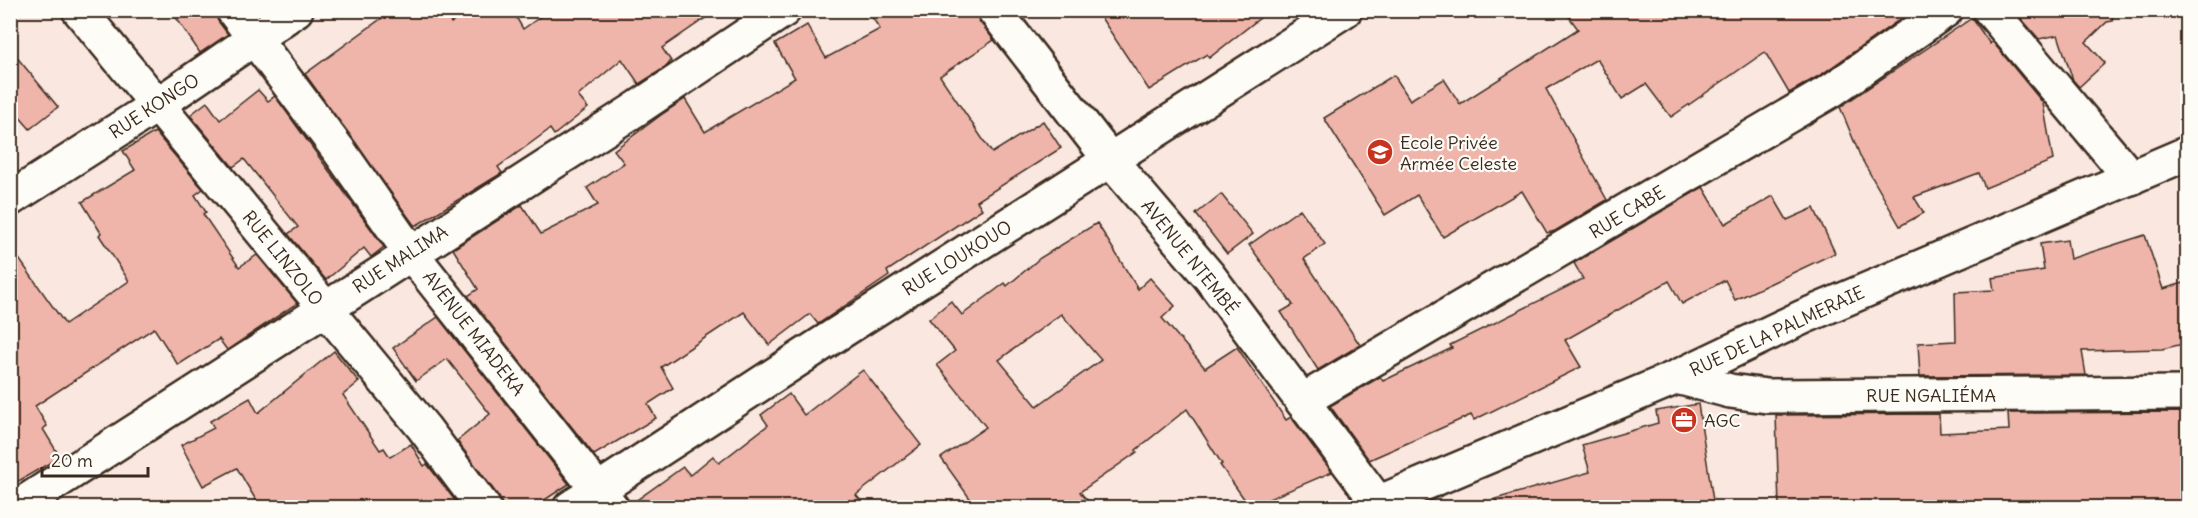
<svg xmlns="http://www.w3.org/2000/svg" width="2198" height="518" viewBox="0 0 2198 518" font-family="Delius,sans-serif">
  <style>
    .building { fill: #efb5aa; stroke: #3b2a1e; stroke-width: 1.5; fill-rule: evenodd }
    .lines { fill: none; stroke-linecap: round; stroke-linejoin: round }
    .minor-casing { stroke: #3b2a1e; stroke-width: 38 }
    .primary-casing { stroke: #3b2a1e; stroke-width: 38 }
    .minor { stroke: #fdfcf7; stroke-width: 33 }
    .primary { stroke: #fdfcf7; stroke-width: 33 }
    .labels { text-anchor: middle; dominant-baseline: central; stroke-width: 4.5; stroke-linejoin: round; paint-order: stroke }
    .street-label { font-size: 18px; fill: #3b2a1e; stroke: #fdfcf7 }
    .poi-label { font-size: 18px; fill: #3b2a1e; stroke: #fdfcf7; text-anchor: start }
  </style>
  <rect width="100%" height="100%" fill="#f9e7e0"/>
  <filter id="ink" filterUnits="userSpaceOnUse"><feTurbulence type="fractalNoise" baseFrequency=".0167" numOctaves="2"/><feDisplacementMap in="SourceGraphic" scale="12" xChannelSelector="R" yChannelSelector="G"/><feConvolveMatrix kernelMatrix="1 2 1 2 8 2 1 2 1" color-interpolation-filters="sRGB"/></filter>
  <g filter="url(#ink)">
    <g class="building">
      <polygon points="171,10 215,10 218,21 228,34 200,53"/>
      <polygon points="393,10 444,10 451,23 471,10 512,10 523,29 550,10 717,10 662,48 671,61 666,67 639,84 622,59 578,96 588,108 554,135 550,129 498,167 502,173 417,225 414,225 305,74"/>
      <polygon points="867,10 976,10 979,21 994,40 940,76 992,153 1043,121 1061,148 977,201 982,209 887,271 889,276 818,324 810,314 769,345 744,312 661,367 673,388 648,404 656,418 594,455 468,296 478,289 453,249 522,205 541,234 598,205 587,188 624,163 614,150 661,115 685,99 705,132 795,78 775,44 807,25 826,58 880,29"/>
      <polygon points="1096,10 1270,10 1209,58 1207,54 1149,90"/>
      <polygon points="1564,10 1913,10 1822,74 1789,93 1765,52 1671,117 1646,84 1622,99 1597,59 1546,89 1607,200 1555,231 1547,233 1522,191 1443,237 1417,195 1385,215 1324,118 1394,75 1410,100 1444,79 1460,104 1578,29"/>
      <polygon points="2022,10 2120,10 2112,18 2113,21 2107,22 2086,42 2105,63 2079,87 2073,80 2058,35 2039,39 2018,15"/>
      <polygon points="1972,18 1990,44 1992,41 2043,103 2053,160 1985,188 1979,173 1914,197 1924,213 1900,226 1861,158 1840,107"/>
      <polygon points="10,49 58,107 30,129 10,106"/>
      <polygon points="258,90 268,101 275,96 384,247 371,257 364,248 326,280 288,234 298,227 244,159 233,167 190,115 207,102 220,120"/>
      <polygon points="155,132 203,189 195,195 206,212 203,214 239,267 257,255 297,303 227,350 219,339 178,365 154,328 35,406 47,426 43,429 60,457 10,486 10,246 65,324 129,281 99,235 101,233 82,202 135,170 123,151"/>
      <polygon points="1703,187 1725,224 1773,196 1787,220 1814,208 1835,253 1735,300 1725,280 1682,304 1669,281 1565,340 1581,367 1474,420 1471,415 1369,460 1330,406 1380,377 1383,381 1452,348 1450,345 1583,279 1574,263"/>
      <polygon points="1221,194 1253,234 1227,254 1196,214"/>
      <polygon points="1300,209 1325,244 1304,259 1360,345 1318,370 1281,312 1293,305 1249,245"/>
      <path d="M1097,223L1138,289L1150,278L1175,306L1162,318L1205,368L1237,347L1286,420L1291,417L1332,472L1250,507L1220,465L1222,464L1187,409L1136,450L1137,452L1080,492L1093,507H976L941,458L986,427L937,365L955,351L929,319L951,301L962,315L1005,283L1007,286L1040,258ZM1061,314L1101,360L1037,406L999,360Z"/>
      <polygon points="2145,235 2163,289 2187,282 2187,343 2162,349 2082,351 2086,375 1920,376 1918,343 1956,341 1955,292 1994,290 1992,278 2044,270 2040,244 2067,240 2070,259"/>
      <polygon points="438,317 569,484 534,507 502,507 499,497 457,441 490,414 447,359 416,381 393,348"/>
      <polygon points="334,351 359,382 343,395 380,450 384,448 390,457 411,444 424,466 427,464 460,507 260,507 237,468 203,486 181,445 214,428 210,421 250,398 258,413"/>
      <polygon points="863,370 921,445 856,495 866,507 630,507 630,505 683,467 690,475 713,456 719,463 768,425 761,415 789,394 804,415"/>
      <polygon points="1698,404 1714,507 1497,507 1495,499 1590,472 1582,445 1658,423 1656,411"/>
      <polygon points="2187,412 2187,507 1779,507 1776,415 1939,414 1940,433 2009,430 2008,413"/>
    </g>
    <g class="lines">
      <defs>
        <g id="minor">
          <polyline points="79,10 424,428 484,508"/>
          <polyline points="233,10 340,152 410,252 612,508"/>
          <polyline points="994,10 1111,161 1209,276 1382,508"/>
          <polyline points="1990,10 2131,178"/>
          <polyline points="10,199 157,105 296,10"/>
          <polyline points="1677,377 1730,391 1767,396 2188,393"/>
          <polyline points="1302,401 1832,90 1946,10"/>
          <polyline points="16,508 633,111 784,10"/>
          <polyline points="570,508 834,336 1345,10"/>
        </g>
        <polyline id="primary" points="1366,508 1677,377 1803,317 2188,153"/>
      </defs>
      <use href="#minor" class="minor-casing"/>
      <use href="#primary" class="primary-casing"/>
      <use href="#minor" class="minor"/>
      <use href="#primary" class="primary"/>
    </g>
  </g>
  <defs>
    <symbol id="school-disc" viewBox="-11 -11 22 22"><circle r="9.5" fill="#c8321e" stroke="#fdfcf7"/><path d="M0-5L7-2L0 1L-7-2ZM-4 1L0 2.5L4 1V4Q0 6-4 4Z" fill="#fff"/></symbol>
    <symbol id="office-disc" viewBox="-11 -11 22 22"><circle r="9.5" fill="#c8321e" stroke="#fdfcf7"/><path d="M-6-3h4V-5.5h4V-3h4V5H-6ZM-1-4.5V-3h2v-1.5ZM-6 0V1H6V0Z" fill="#fff"/></symbol>
  </defs>
  <g fill-rule="evenodd">
    <use href="#school-disc" x="1365" y="137" width="30" height="30"/>
    <use href="#office-disc" x="1669" y="405" width="30" height="30"/>
  </g>
  <g class="labels">
    <g class="street-label">
      <text transform="translate(154 106) rotate(-33)">RUE KONGO</text>
      <text transform="translate(1627 212) rotate(-31)">RUE CABE</text>
      <text transform="translate(1190 257) rotate(51)">AVENUE NTEMBÉ</text>
      <text transform="translate(283 258) rotate(51)">RUE LINZOLO</text>
      <text transform="translate(957 258) rotate(-32)">RUE LOUKOUO</text>
      <text transform="translate(400 259) rotate(-33)">RUE MALIMA</text>
      <text transform="translate(1777 331) rotate(-25)">RUE DE LA PALMERAIE</text>
      <text transform="translate(474 333) rotate(52)">AVENUE MIADEKA</text>
      <text x="1931" y="395">RUE NGALIÉMA</text>
    </g>
    <g class="poi-label">
      <text x="1400" y="142">Ecole Privée<tspan x="1400" dy="21">Armée Celeste</tspan></text>
      <text x="1704" y="420">AGC</text>
    </g>
  </g>
  <rect width="2198" height="518" fill="none" stroke="#fdfcf7" stroke-width="36"/>
  <rect x="18" y="18" width="2162" height="482" fill="none" stroke="#3b2a1e" stroke-width="2" filter="url(#ink)"/>
  <path d="M42 467v9h106v-9" fill="none" stroke="#3b2a1e" stroke-width="3"/>
  <text x="51" y="467" font-size="18" fill="#3b2a1e" stroke="#fdfcf7" stroke-width="4.5" paint-order="stroke">20 m</text>
</svg>
